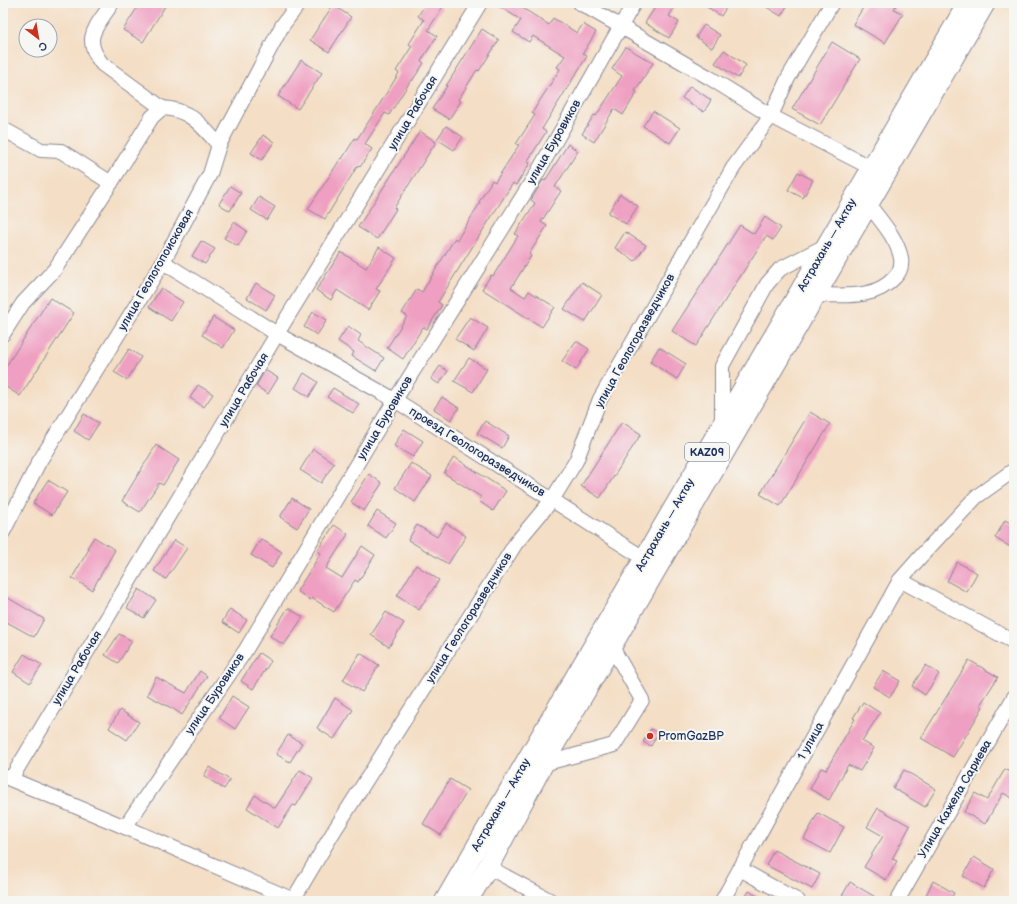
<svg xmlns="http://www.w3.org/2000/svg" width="1017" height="904" viewBox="0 0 1017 904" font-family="'Balsamiq Sans',sans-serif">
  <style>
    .building { fill: #ef9fc1 }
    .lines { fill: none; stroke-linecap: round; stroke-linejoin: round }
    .minor-casing { stroke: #888692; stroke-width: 16 }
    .highway-casing { stroke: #888692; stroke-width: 22 }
    .minor { stroke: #fff; stroke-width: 14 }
    .highway { stroke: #fff; stroke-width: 20 }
    .poi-dot { fill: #c8321e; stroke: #f6f6f2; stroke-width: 1.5 }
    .labels { text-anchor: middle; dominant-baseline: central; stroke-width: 4; stroke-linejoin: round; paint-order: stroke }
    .shield { fill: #f6f6f2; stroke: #5d6b8a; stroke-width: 1 }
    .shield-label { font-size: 11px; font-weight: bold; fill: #1b2f5e }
    .street-label { font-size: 12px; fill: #1b2f5e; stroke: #f6f6f2 }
    .poi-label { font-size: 12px; fill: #1b2f5e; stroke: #f6f6f2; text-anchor: start }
  </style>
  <rect width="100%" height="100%" fill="#f6f6f2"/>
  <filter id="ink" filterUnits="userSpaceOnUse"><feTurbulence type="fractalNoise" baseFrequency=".025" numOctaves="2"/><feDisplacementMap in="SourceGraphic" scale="8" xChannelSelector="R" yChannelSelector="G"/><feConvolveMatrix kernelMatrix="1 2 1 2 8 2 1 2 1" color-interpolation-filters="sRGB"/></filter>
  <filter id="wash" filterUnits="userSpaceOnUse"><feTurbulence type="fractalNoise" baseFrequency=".012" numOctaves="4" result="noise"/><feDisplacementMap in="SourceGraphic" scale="16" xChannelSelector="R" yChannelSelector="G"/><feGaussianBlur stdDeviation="0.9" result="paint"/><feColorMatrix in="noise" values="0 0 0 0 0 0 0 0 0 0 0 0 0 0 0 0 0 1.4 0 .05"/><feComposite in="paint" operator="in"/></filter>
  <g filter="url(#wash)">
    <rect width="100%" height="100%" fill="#f4dec5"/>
    <g id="blocks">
      <g class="building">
        <polygon points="140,3 167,3 143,42 123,30"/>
        <polygon points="426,3 435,3 442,8 428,30 437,36 421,61 424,63 412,81 411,80 389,115 385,113 365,144 372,149 360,167 358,165 325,219 308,209 341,158 342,159 355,138 357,139 371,118 399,73 396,71 412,46 409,44 424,20 418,16"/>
        <polygon points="494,3 515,3 549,25 553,18 577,33 583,24 596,32 583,53 587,56 542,129 546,132 527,162 530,163 516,185 513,183 471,249 438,302 442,305 427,329 423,327 403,359 387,348 407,316 402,313 417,289 422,292 455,238 457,240 480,203 479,202 492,180 495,182 519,145 516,144 535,115 532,113 560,69 557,67 565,56 533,36 529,42 513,32 521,20"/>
        <polygon points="658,3 677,3 669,16 679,22 669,38 645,23"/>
        <polygon points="701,3 729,3 721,16"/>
        <polygon points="760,3 789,3 781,16"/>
        <polygon points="866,3 897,3 894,9 903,14 885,43 853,24"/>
        <polygon points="333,5 351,17 329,52 310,40"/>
        <polygon points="704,25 720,35 712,48 696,37"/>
        <polygon points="482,29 499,40 479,71 477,70 458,100 461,101 449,119 432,109 447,86 446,86"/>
        <polygon points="832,42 860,59 820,125 792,109"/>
        <polygon points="626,47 653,63 635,91 637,92 623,115 614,109 594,142 582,134 594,115 596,116 622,76 612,69"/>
        <polygon points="724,50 746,65 738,78 715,63"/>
        <polygon points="301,60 322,73 298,109 278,96"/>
        <polygon points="690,86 711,100 704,112 682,98"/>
        <polygon points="653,111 680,128 670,143 643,126"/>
        <polygon points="446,126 463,137 454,150 437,139"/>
        <polygon points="420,131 436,142 394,208 396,209 377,239 358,227"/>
        <polygon points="263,135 274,142 262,160 251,153"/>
        <polygon points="568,144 578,151 555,187 561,191 541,222 547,226 529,254 531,256 511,288 525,297 529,291 555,307 542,327 482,289 491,275 493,276 518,236 515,234 535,203 531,200 543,180 545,181"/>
        <polygon points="798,172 813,180 803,198 788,190"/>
        <polygon points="230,186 241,193 230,211 219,204"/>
        <polygon points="620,194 638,206 626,224 608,213"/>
        <polygon points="259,197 275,207 267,220 251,210"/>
        <polygon points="765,217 781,228 773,240 766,236 696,346 672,331 740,225 754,234"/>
        <polygon points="234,222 247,231 238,246 224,238"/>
        <polygon points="625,232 646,245 635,261 615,248"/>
        <polygon points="201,241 215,249 205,264 192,256"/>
        <polygon points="379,247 396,258 376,289 380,291 368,310 337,290 331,300 316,290 341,252 366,268"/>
        <polygon points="582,282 602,295 585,322 564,309"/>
        <polygon points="256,283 275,295 266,310 247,298"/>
        <polygon points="161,288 183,302 171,321 149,307"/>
        <polygon points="50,298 74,313 20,396 3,385 3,371"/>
        <polygon points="313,312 327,320 317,335 304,327"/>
        <polygon points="213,317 234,330 223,348 202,335"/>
        <polygon points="470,317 488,328 474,351 455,339"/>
        <polygon points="348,326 361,335 358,341 384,358 376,371 352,356 354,352 338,341"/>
        <polygon points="576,341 589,349 576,370 562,361"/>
        <polygon points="659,347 686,364 677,379 650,362"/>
        <polygon points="129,349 141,357 127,380 114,372"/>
        <polygon points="469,358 487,369 473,392 454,381"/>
        <polygon points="440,366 448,371 439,384 431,379"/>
        <polygon points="265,370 278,378 268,394 256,386"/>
        <polygon points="304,373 318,382 309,397 295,388"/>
        <polygon points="198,385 213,394 204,407 190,398"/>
        <polygon points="333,388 359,404 353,413 327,397"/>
        <polygon points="442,397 459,408 451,420 434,409"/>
        <polygon points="810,412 830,424 780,506 760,494"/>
        <polygon points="84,414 99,423 88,440 74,431"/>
        <polygon points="485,421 509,436 502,448 477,433"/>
        <polygon points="622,422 641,434 600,498 581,486"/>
        <polygon points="404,429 423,441 413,457 394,446"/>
        <polygon points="156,445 179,460 163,485 159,483 140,512 122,501"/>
        <polygon points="313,449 334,463 321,483 300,470"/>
        <polygon points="454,457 506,491 493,511 479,501 481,497 444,473"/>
        <polygon points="411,463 432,476 415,502 395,488"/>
        <polygon points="369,474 382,483 364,511 351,502"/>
        <polygon points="48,480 67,492 52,515 33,503"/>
        <polygon points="292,498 309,509 297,528 280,517"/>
        <polygon points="377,511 396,523 386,538 368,526"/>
        <polygon points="1005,520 1014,525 1014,549 995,538"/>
        <polygon points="446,523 466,536 448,564 408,540 417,525 437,537"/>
        <polygon points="334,525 348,534 326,568 342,578 362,546 375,555 358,582 355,580 334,612 312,598 310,600 297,591 321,553 317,551"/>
        <polygon points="94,537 115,550 92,590 72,578 89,549 87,548"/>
        <polygon points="261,539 282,552 272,568 251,555"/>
        <polygon points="174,540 187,548 166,579 154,571"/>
        <polygon points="957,562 977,573 967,592 947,581"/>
        <polygon points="416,565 439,580 419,610 397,596"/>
        <polygon points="139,589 156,600 144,618 127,608"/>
        <polygon points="3,595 44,619 34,637 3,620"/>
        <polygon points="288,608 303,617 284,645 270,636"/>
        <polygon points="230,609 247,620 239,633 222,622"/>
        <polygon points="386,612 404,623 389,647 371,635"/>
        <polygon points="119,634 132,641 118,663 105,655"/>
        <polygon points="259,653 271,661 253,689 241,681"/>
        <polygon points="360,653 379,665 362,692 343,680"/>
        <polygon points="24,654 42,665 30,683 13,672"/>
        <polygon points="969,660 998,677 980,705 983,707 953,757 921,738"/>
        <polygon points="926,665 939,674 925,695 912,686"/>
        <polygon points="200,671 207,676 182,715 175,710 147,695 156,677 186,693"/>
        <polygon points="883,671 900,681 890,697 873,687"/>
        <polygon points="232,696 249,707 235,729 219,718"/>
        <polygon points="335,698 353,710 334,739 317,728"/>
        <polygon points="863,702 880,713 862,741 874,748 860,771 848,765 829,800 810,789 821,768 826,770 855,719 853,718"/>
        <polygon points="120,710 139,722 127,740 109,728"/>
        <polygon points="651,729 658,733 651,746 643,742"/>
        <polygon points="288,735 302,743 290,762 276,754"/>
        <polygon points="209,767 230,780 224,789 204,776"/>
        <polygon points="1005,769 1014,774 1014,799 1003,793 985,824 964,812 975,793 987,800"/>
        <polygon points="300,770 313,778 296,806 293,805 278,828 247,808 255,795 275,808"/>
        <polygon points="904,770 936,789 925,807 893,788"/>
        <polygon points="450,779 468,790 441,835 423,824"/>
        <polygon points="878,808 910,826 892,859 897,861 886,880 864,867 883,836 867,827"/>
        <polygon points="818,813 844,827 830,853 804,839"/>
        <polygon points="774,850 820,874 812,889 766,865"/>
        <polygon points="974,857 994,869 984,888 963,876"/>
        <polygon points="933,881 954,893 950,901 923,901"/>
        <polygon points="850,882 882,901 839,901"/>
        <polygon points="749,891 766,901 743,901"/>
      </g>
    </g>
  </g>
  <g filter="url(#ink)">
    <use href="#blocks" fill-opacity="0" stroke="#888692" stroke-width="1"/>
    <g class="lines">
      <defs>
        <g id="minor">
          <path d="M112,3C97,27 81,37 102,64L162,108"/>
          <polyline points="580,3 710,78 771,116 879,172"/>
          <polyline points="3,129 41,150 61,151 111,183"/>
          <polyline points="163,262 277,334 395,400 645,559"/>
          <path d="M816,295C844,295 875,300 895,277C900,272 902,265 901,258C897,238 880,220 869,205"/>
          <path d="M3,334L23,303L55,269L111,183L152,117L162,108C190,109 202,126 219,145"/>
          <polyline points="722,424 722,366 767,284 780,269 827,245"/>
          <polyline points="3,532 39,462 163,262 210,174 219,145 282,26 299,3"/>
          <polyline points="900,580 1014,642"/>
          <polyline points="543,764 614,745 642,700 612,647"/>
          <polyline points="3,776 125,827 296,901"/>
          <polyline points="11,779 277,334 480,3"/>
          <polyline points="125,827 245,651 395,400 536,175 634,3"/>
          <polyline points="488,867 551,901"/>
          <polyline points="740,869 798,901"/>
          <polyline points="293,900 334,831 516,543 552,500 576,461 600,399 733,168 771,116 788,78 832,3"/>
          <polyline points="722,901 900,580 922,555 976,497 1014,470"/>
          <polyline points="897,901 1014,697"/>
        </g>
        <g id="highway">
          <polyline points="445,901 968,3"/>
          <polyline points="467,901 488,867 543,764 985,3"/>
        </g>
      </defs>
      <use href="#minor" class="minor-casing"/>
      <use href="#highway" class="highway-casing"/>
      <use href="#minor" class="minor"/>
      <use href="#highway" class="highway"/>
    </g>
  </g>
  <circle class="poi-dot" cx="650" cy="736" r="4"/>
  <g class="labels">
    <rect class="shield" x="685" y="443" width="44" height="18" rx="3"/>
    <g class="shield-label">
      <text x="707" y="452">KAZ09</text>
    </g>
    <g class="street-label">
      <text transform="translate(413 113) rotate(-59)">улица Рабочая</text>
      <text transform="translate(554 142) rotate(-60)">улица Буровиков</text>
      <text transform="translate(827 245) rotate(-60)">Астрахань — Актау</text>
      <text transform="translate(156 270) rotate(-60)">улица Геологопоисковая</text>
      <text transform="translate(635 341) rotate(-61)">улица Геологоразведчиков</text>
      <text transform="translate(244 390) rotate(-59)">улица Рабочая</text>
      <text transform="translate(385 418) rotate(-59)">улица Буровиков</text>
      <text transform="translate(477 452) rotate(32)">проезд Геологоразведчиков</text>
      <text transform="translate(665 525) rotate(-60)">Астрахань — Актау</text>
      <text transform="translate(469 618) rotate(-58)">улица Геологоразведчиков</text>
      <text transform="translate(77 668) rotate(-59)">улица Рабочая</text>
      <text transform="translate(215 694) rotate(-56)">улица Буровиков</text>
      <text transform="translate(811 741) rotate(-61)">1 улица</text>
      <text transform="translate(955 799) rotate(-60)">Улица Кажела Сариева</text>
      <text transform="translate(501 805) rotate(-60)">Астрахань — Актау</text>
    </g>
    <g class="poi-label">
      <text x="658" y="736">PromGazBP</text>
    </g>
  </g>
  <rect width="1017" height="904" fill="none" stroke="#f6f6f2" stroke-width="16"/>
  <g transform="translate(38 38) rotate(149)"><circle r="19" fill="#f6f6f2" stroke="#9ea6b7"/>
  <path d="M0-3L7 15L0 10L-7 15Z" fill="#c8321e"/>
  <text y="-6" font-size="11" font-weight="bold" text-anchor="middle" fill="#1b2f5e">С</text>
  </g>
</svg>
